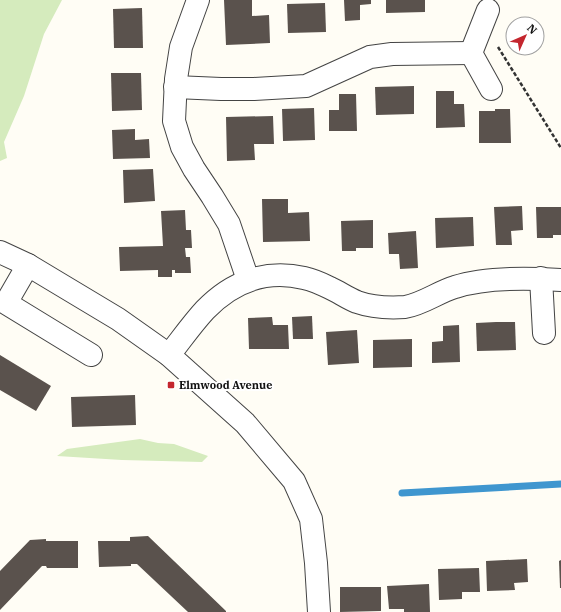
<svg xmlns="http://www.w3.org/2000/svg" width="561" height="612" viewBox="0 0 561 612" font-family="'IBM Plex Serif',serif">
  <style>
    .green { fill: #d5ebbd }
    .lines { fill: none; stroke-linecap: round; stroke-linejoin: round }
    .stream { stroke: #3f96cf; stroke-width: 7 }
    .building { fill: #5a524d }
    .minor-casing { stroke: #444; stroke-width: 24 }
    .path { stroke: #333; stroke-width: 2.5; stroke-dasharray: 4 2; stroke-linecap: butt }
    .minor { stroke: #fff; stroke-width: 22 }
    .poi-dot { fill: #c4262e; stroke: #fff; stroke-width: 1.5 }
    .labels { text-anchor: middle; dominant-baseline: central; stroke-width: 4; stroke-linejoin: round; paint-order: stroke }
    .poi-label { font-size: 11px; font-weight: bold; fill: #111; stroke: #fff; text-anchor: start }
  </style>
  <rect width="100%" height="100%" fill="#fffdf5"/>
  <g class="green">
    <polygon points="0,0 62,0 44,34 24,96 4,142 7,158 0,161"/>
    <polygon points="140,439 158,443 174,444 208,456 202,462 122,460 57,456 67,449"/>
  </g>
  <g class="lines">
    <polyline class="stream" points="402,493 561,484"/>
  </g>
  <g class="building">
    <polygon points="224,0 252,0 252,16 269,15 270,43 226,45"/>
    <polygon points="344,0 371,0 371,4 360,5 360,20 345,21"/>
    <polygon points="386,0 425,0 425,12 386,13"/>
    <polygon points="325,3 326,32 288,33 287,4"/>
    <polygon points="142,8 143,48 114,48 113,9"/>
    <polygon points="111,73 141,73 142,110 112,111"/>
    <polygon points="414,86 414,114 376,115 375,87"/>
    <polygon points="436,91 454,91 454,104 464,104 465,127 436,128"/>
    <polygon points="339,94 356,94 357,131 329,131 329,110 339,110"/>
    <polygon points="314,108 315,140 283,141 282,109"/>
    <polygon points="495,109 510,109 511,143 479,143 479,111 495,111"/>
    <polygon points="273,116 274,144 254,144 255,160 227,161 226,117"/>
    <polygon points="135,129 135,140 149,139 150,158 113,159 112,130"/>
    <polygon points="153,169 155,201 124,203 123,170"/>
    <polygon points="262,199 288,199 288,213 309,212 310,241 263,242"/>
    <polygon points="522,206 523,230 511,231 512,245 496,245 494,207"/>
    <polygon points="536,207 561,207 561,235 553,235 553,238 537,238"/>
    <polygon points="185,210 186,230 191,230 192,248 185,248 186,257 190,257 191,273 175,273 175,270 172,270 172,277 158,277 158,270 120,271 119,247 163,246 161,211"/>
    <polygon points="473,217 474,246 436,248 435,218"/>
    <polygon points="373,220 373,248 356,248 356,251 342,251 341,221"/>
    <polygon points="416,231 418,268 400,269 399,254 389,254 388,233"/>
    <polygon points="312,316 313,339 293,339 292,317"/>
    <polygon points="272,317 273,325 288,325 289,349 249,349 248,318"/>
    <polygon points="496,322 515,322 516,350 477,351 476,323"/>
    <polygon points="459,325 460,362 432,363 432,342 443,341 443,326"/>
    <polygon points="357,330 359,363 328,365 326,332"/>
    <polygon points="412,339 412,367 373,368 373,340"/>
    <polygon points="0,355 51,386 36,411 0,390"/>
    <polygon points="135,395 136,425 72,427 71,397"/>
    <polygon points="148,536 226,611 226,612 188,612 137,564 131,564 131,566 99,567 98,541 130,541 130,537"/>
    <polygon points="46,539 46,541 78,541 78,568 47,568 46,566 42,566 0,610 0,571 30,540"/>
    <polygon points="527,559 528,582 514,583 515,590 487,591 486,561"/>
    <polygon points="561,560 561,588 560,588 559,561"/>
    <polygon points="479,568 480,592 462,592 462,599 439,600 438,569"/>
    <polygon points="429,584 430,612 404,612 404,609 389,609 387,586"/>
    <polygon points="340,587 381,587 381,611 340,612"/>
  </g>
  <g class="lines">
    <defs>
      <g id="minor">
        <polyline points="198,0 181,47 176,79 174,121 182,147 194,169 212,196 229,224 248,280"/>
        <polyline points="488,10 471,53 491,89"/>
        <polyline points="175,87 221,89 254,89 306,86 370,57 392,54 471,53"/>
        <polyline points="0,252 28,265 118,319 169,355 245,423 294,481 311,519 316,563 319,612"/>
        <polyline points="28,265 6,303 91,355"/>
        <polyline points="541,278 544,333"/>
        <path d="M169,355C181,340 192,324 205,310C232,282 266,269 304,278C313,280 322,284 330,288C339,292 347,298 357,302C371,307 389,308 405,307C423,304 438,292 455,287C485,277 530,278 561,280"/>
      </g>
    </defs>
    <use href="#minor" class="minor-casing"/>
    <polyline class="path" points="498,47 561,148"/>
    <use href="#minor" class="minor"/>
  </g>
  <rect class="poi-dot" x="167" y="381" width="8" height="8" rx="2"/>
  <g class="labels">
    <g class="poi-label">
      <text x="179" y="385">Elmwood Avenue</text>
    </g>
  </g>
  <g transform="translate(525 36) rotate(45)"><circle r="19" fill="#ffffff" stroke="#a0a0a0"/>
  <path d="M0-3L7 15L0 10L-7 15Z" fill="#c4262e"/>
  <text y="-6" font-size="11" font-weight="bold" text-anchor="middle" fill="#111111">N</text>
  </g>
</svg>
